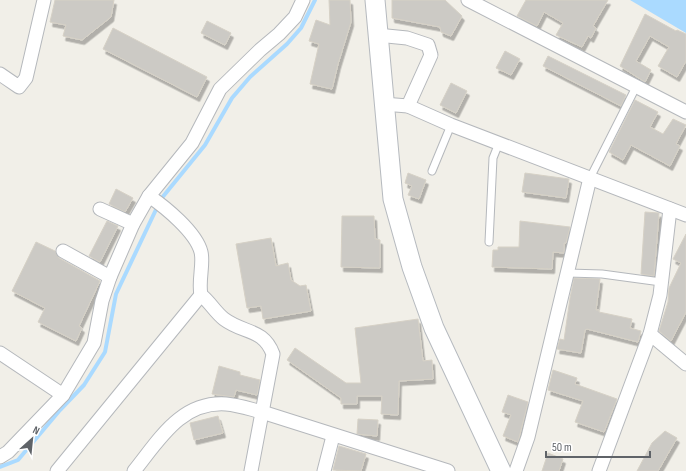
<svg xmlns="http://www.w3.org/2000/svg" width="686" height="471" viewBox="0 0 686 471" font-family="'Sofia Sans Condensed',sans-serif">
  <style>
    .water { fill: #aadaff }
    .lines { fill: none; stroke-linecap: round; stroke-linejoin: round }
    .stream { stroke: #aadaff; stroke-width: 4 }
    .building { fill: #cccac5; stroke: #d6d1c6; filter: url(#shadow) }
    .lane-casing { stroke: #b5b8bc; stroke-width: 9 }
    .street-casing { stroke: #b5b8bc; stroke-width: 15 }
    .secondary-casing { stroke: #b6babf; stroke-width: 21 }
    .lane { stroke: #fff; stroke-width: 7 }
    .street { stroke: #fff; stroke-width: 13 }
    .secondary { stroke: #fff; stroke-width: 19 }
  </style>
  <defs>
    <filter id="shadow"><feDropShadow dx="2.5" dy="4.5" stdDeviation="0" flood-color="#0004"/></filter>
  </defs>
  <rect width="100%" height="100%" fill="#f1efe8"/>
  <polygon class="water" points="630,0 686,0 686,33"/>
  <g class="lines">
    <polyline class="stream" points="0,467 18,460 60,410 84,385 105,352 116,294 161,199 205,145 232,98 250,77 287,44 301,28 315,0"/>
  </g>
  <g class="building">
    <polygon points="55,0 114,0 111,17 82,40 63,36 66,25 50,22"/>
    <polygon points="329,0 350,0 351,22 338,64 332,89 310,84 319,44 309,41 316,20 330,25"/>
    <polygon points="392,0 445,0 462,16 451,36 441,32 440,27 392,18"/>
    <polygon points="526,0 608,0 593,26 596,28 591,38 588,36 582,47 556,35 563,23 544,12 537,26 517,16"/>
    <polygon points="645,14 676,31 677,30 686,34 686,61 677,77 658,66 669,47 650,36 636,61 651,70 645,82 620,66"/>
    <polygon points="207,21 231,33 225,45 201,33"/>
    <polygon points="113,28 207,77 197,97 103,49"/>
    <polygon points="505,51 520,59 511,75 496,68"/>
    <polygon points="548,56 626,95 621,106 543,66"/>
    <polygon points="451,83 467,91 456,113 440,105"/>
    <polygon points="635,100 658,112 650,127 663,134 673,119 686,125 676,144 680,146 670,166 631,145 623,160 609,152"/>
    <polygon points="408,173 426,180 419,199 408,195 412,186 405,183"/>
    <polygon points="525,173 569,179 566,198 522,192"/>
    <polygon points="116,189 133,198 125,212 109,204"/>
    <polygon points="645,212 659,213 654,276 641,274"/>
    <polygon points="342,216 374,216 375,239 380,240 380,268 341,267"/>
    <polygon points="107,221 118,226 100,262 89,256"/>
    <polygon points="520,221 570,227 566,243 564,243 564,253 553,252 552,269 492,267 493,250 498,250 498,247 519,247"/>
    <polygon points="686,234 686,312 671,341 659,331 668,302 669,288 681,263 673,259"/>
    <polygon points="271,238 276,266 288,263 291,280 300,286 306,285 311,311 263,319 261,306 247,308 236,244"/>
    <polygon points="36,242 55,251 59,258 100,281 79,326 82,328 76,341 38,322 45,308 12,291"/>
    <polygon points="574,278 600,279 596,310 599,310 599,312 632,319 630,328 641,331 638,342 587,329 585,330 581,353 557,349 560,339 564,340 570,298"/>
    <polygon points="418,319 423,361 432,360 433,379 399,381 398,415 381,414 382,396 357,396 357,404 341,404 341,398 287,360 295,348 346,383 361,383 355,328"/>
    <polygon points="219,366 240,372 240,375 260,380 257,395 236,390 234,397 212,394"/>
    <polygon points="553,370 577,378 575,384 617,399 604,432 575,422 583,401 548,390"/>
    <polygon points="508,395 528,402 518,442 503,436 511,415 502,412"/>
    <polygon points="218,416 223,433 194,440 190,423"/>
    <polygon points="358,419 378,420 377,436 357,434"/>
    <polygon points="665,431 677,438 658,471 637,471 652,443"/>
    <polygon points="339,446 366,454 361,471 333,470"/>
    <polygon points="548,453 563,459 559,471 542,471"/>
  </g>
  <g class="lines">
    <defs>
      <g id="lane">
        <polyline points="432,171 451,125"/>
        <polyline points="590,178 636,87"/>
        <polyline points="489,242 493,158 499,143"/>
        <polyline points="568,273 602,274 661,282"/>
      </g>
      <g id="street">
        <polyline points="468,0 686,112"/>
        <polyline points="377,35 407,38 428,45 431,55 408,106"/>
        <polyline points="0,74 19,87 26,78 44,0"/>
        <polyline points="383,104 408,106 451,125 686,215"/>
        <path d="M149,196C165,207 196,232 201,252C204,264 198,281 201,295C210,302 215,312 224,319C244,334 263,328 273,354L251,471"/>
        <polyline points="100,209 133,224"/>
        <polyline points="63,251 110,277"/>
        <polyline points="650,334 686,364"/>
        <polyline points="0,353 63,395"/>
        <polyline points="0,457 8,452 63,395 94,343 102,301 110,277 133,224 149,196 192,143 220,89 260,50 279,34 295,17 303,0"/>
        <polyline points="57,471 201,295"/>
        <path d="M134,471C159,440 181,401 226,404C238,405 250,409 262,412L448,471"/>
        <polyline points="324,471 333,436"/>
        <polyline points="516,471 528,437 590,178"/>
        <polyline points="599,471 650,334 660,295 670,209"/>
      </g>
      <polyline id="secondary" points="375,0 393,199 412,267 434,328 501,471"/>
    </defs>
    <use href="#lane" class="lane-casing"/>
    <use href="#street" class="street-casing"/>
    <use href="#secondary" class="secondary-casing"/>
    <use href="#lane" class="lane"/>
    <use href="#street" class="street"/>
    <use href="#secondary" class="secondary"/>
  </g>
  <g transform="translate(32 439) rotate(27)" stroke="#ffffff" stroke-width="3" paint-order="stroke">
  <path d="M0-3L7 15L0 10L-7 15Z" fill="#5f6368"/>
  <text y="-6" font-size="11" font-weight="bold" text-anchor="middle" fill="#5f6368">N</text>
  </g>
  <path d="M546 451v6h104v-6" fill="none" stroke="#5f6368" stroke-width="2"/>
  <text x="552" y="451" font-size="12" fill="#5f6368" stroke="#ffffff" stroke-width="3" paint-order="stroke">50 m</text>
</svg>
